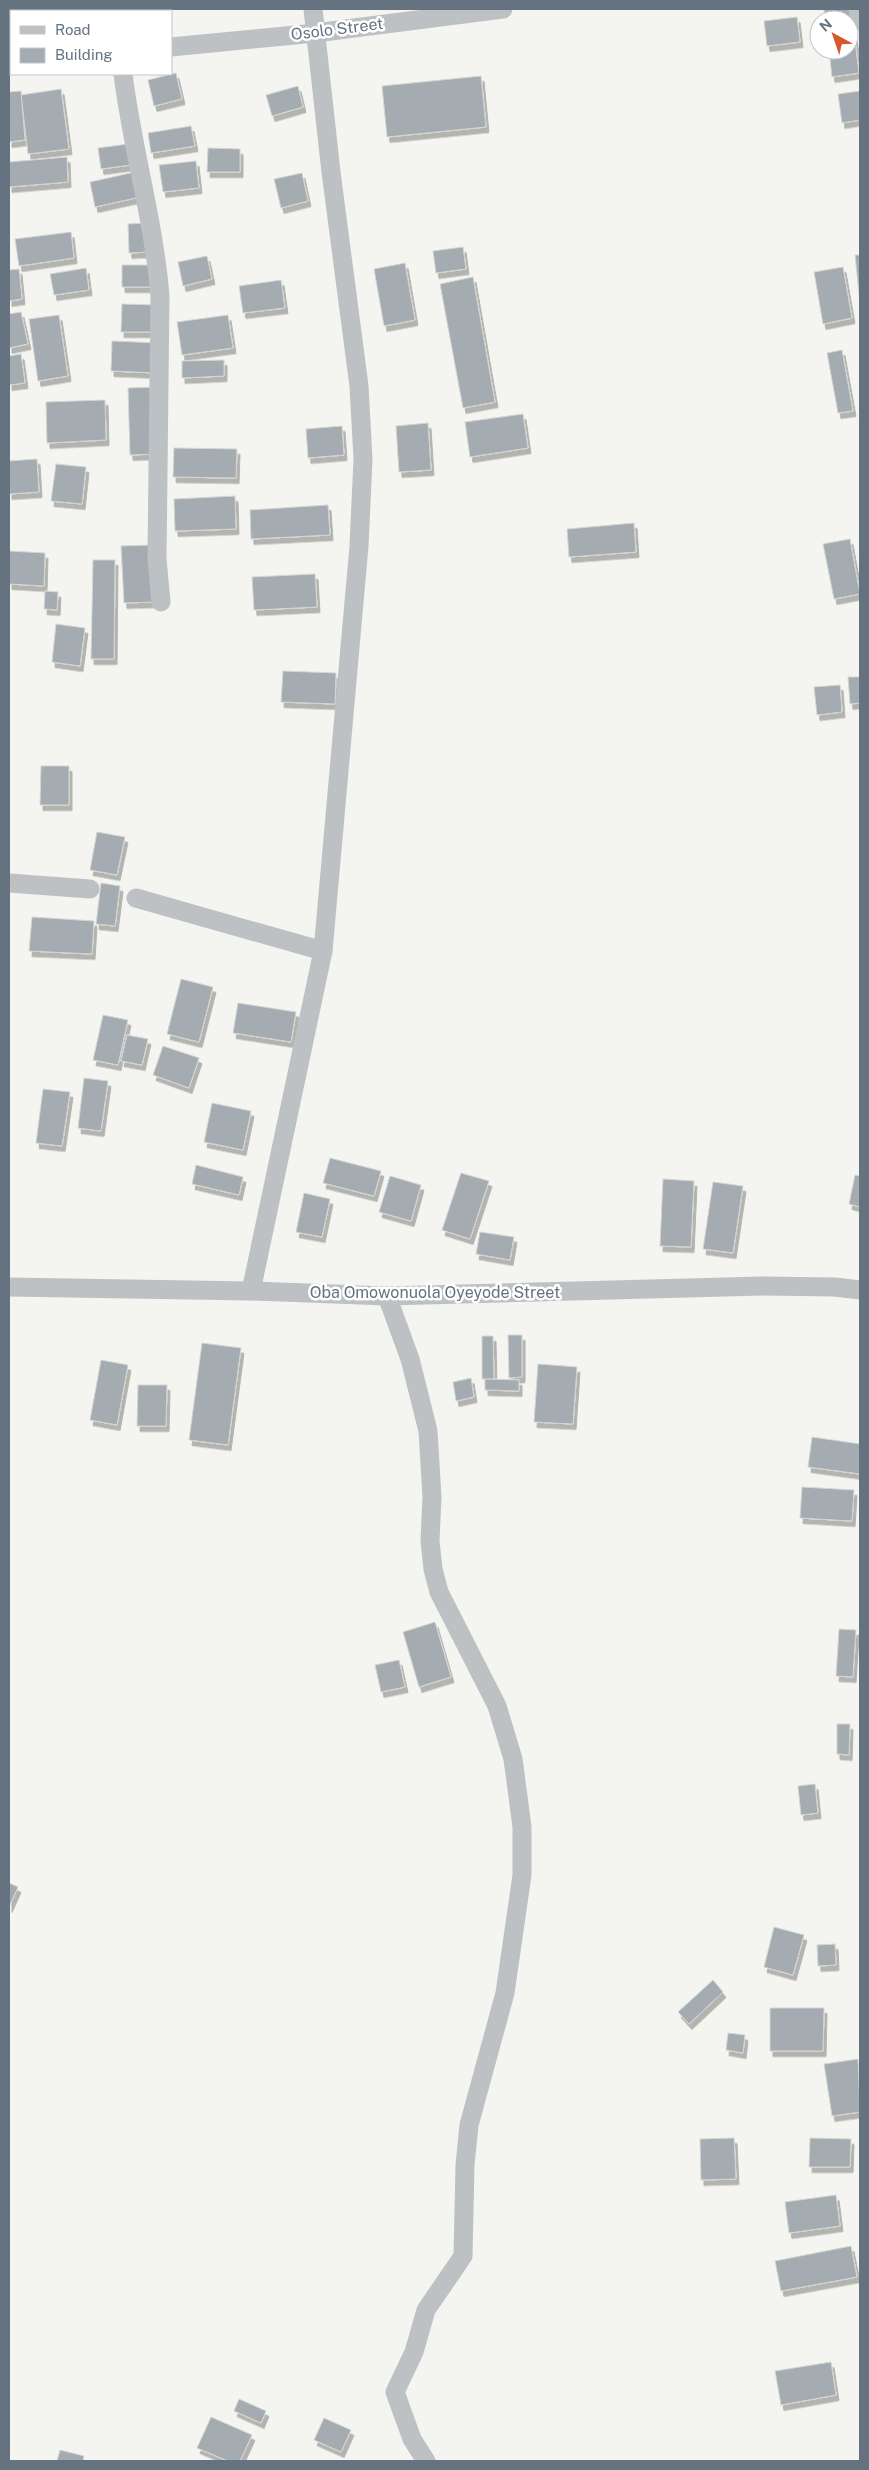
<svg xmlns="http://www.w3.org/2000/svg" width="869" height="2470" viewBox="0 0 869 2470" font-family="'Public Sans',sans-serif">
  <style>
    .building { fill: #a4abb1; stroke: #d5d5d3; filter: url(#shadow) }
    .lines { fill: none; stroke-linecap: round; stroke-linejoin: round }
    .minor { stroke: #bdc1c4; stroke-width: 19 }
    .labels { text-anchor: middle; dominant-baseline: central; stroke-width: 5; stroke-linejoin: round; paint-order: stroke }
    .street-label { font-size: 16px; fill: #657380; stroke: #fff }
  </style>
  <defs>
    <filter id="shadow"><feDropShadow dx="3" dy="5.5" stdDeviation="0" flood-color="#0004"/></filter>
  </defs>
  <rect width="100%" height="100%" fill="#f4f4f0"/>
  <g class="building">
    <polygon points="9,9 19,9 20,11 11,11 11,25 9,25"/>
    <rect x="25" y="9" width="36" height="2"/>
    <polygon points="824,9 851,9 859,73 832,77 829,50 849,50 849,20 825,20"/>
    <polygon points="797,17 800,42 767,46 764,21"/>
    <polygon points="176,73 182,99 154,106 148,80"/>
    <polygon points="481,76 486,127 387,137 382,86"/>
    <polygon points="298,86 303,107 272,116 266,95"/>
    <polygon points="61,89 69,149 28,154 21,95"/>
    <polygon points="21,91 25,140 9,142 9,92"/>
    <polygon points="860,91 860,120 842,123 838,94"/>
    <polygon points="191,126 195,146 151,153 148,133"/>
    <polygon points="128,144 131,165 101,169 98,148"/>
    <polygon points="208,148 240,149 240,172 207,172"/>
    <polygon points="67,157 68,182 9,187 9,162"/>
    <polygon points="196,161 199,188 163,192 159,165"/>
    <polygon points="135,172 140,197 95,207 90,182"/>
    <polygon points="302,173 308,201 281,208 274,179"/>
    <polygon points="147,223 148,252 129,253 128,224"/>
    <polygon points="71,232 74,258 19,266 15,239"/>
    <polygon points="463,247 466,269 436,273 433,251"/>
    <polygon points="855,255 860,255 860,303"/>
    <polygon points="207,256 212,279 183,286 178,262"/>
    <polygon points="405,263 415,320 384,326 374,269"/>
    <polygon points="122,265 155,265 154,287 122,287"/>
    <polygon points="843,267 852,318 823,324 814,272"/>
    <polygon points="86,268 89,290 54,295 50,274"/>
    <polygon points="19,269 22,299 9,301 9,270"/>
    <polygon points="473,277 495,402 463,408 440,284"/>
    <polygon points="281,280 285,308 243,313 239,286"/>
    <polygon points="122,304 157,305 156,332 121,332"/>
    <polygon points="21,312 28,344 9,348 9,314"/>
    <polygon points="59,315 68,376 38,381 29,319"/>
    <polygon points="228,315 233,348 182,355 177,322"/>
    <polygon points="112,341 159,343 157,373 111,371"/>
    <polygon points="842,350 853,411 838,413 827,353"/>
    <polygon points="21,354 25,383 9,385 9,356"/>
    <polygon points="224,360 224,376 182,378 182,361"/>
    <polygon points="155,387 157,454 130,455 128,388"/>
    <polygon points="105,400 106,440 47,443 46,402"/>
    <polygon points="523,414 528,448 470,457 465,422"/>
    <polygon points="428,423 431,470 399,472 396,426"/>
    <polygon points="342,426 344,455 308,458 306,429"/>
    <polygon points="174,448 237,449 236,478 173,477"/>
    <polygon points="37,459 39,492 9,494 9,461"/>
    <polygon points="56,464 86,467 82,504 51,501"/>
    <polygon points="235,496 236,529 175,531 174,499"/>
    <polygon points="328,505 330,535 251,539 250,510"/>
    <polygon points="634,523 636,552 569,557 567,529"/>
    <polygon points="850,539 860,594 834,599 823,544"/>
    <polygon points="151,545 154,602 124,603 121,546"/>
    <polygon points="9,551 45,553 44,586 9,584"/>
    <polygon points="93,560 115,560 114,659 91,659"/>
    <polygon points="315,574 317,607 254,610 252,577"/>
    <polygon points="45,591 58,592 57,610 44,609"/>
    <polygon points="56,624 85,628 80,666 52,662"/>
    <polygon points="283,671 336,673 335,704 281,702"/>
    <polygon points="848,677 860,677 860,703 850,704"/>
    <polygon points="840,685 842,712 817,715 814,687"/>
    <polygon points="41,766 69,766 69,805 40,805"/>
    <polygon points="97,832 125,837 117,875 90,870"/>
    <polygon points="101,883 120,886 115,926 96,924"/>
    <polygon points="32,917 94,921 92,954 29,951"/>
    <polygon points="181,979 213,987 199,1042 167,1034"/>
    <polygon points="238,1003 296,1012 291,1042 233,1033"/>
    <polygon points="103,1015 128,1020 118,1065 93,1060"/>
    <polygon points="127,1035 148,1039 142,1065 121,1061"/>
    <polygon points="163,1046 199,1058 189,1088 153,1075"/>
    <polygon points="84,1078 108,1081 101,1131 78,1128"/>
    <polygon points="43,1089 70,1092 62,1146 36,1143"/>
    <polygon points="212,1103 251,1111 243,1150 204,1142"/>
    <polygon points="330,1158 381,1171 374,1196 323,1183"/>
    <polygon points="196,1165 243,1177 239,1195 192,1184"/>
    <polygon points="461,1173 489,1181 470,1239 442,1230"/>
    <polygon points="855,1175 860,1176 860,1207 849,1204"/>
    <polygon points="390,1176 421,1185 411,1221 379,1212"/>
    <polygon points="663,1179 694,1181 691,1247 660,1246"/>
    <polygon points="713,1182 743,1186 733,1253 703,1249"/>
    <polygon points="304,1193 330,1199 322,1237 296,1232"/>
    <polygon points="480,1232 514,1237 510,1260 476,1254"/>
    <polygon points="508,1335 522,1335 522,1377 509,1378"/>
    <polygon points="482,1336 493,1336 494,1379 482,1379"/>
    <polygon points="202,1343 241,1348 228,1445 189,1440"/>
    <polygon points="101,1360 128,1365 117,1425 90,1420"/>
    <polygon points="538,1364 577,1367 573,1424 534,1422"/>
    <polygon points="471,1378 474,1397 456,1401 453,1382"/>
    <polygon points="485,1379 519,1380 519,1391 485,1390"/>
    <polygon points="138,1385 167,1385 166,1426 137,1426"/>
    <polygon points="812,1437 860,1444 860,1474 808,1467"/>
    <polygon points="802,1487 854,1490 852,1521 800,1518"/>
    <polygon points="435,1622 451,1677 419,1687 403,1632"/>
    <polygon points="839,1629 856,1630 853,1677 836,1676"/>
    <polygon points="399,1660 405,1687 381,1692 375,1665"/>
    <polygon points="837,1724 850,1724 849,1755 837,1754"/>
    <polygon points="815,1784 818,1813 801,1815 798,1786"/>
    <polygon points="9,1883 18,1887 9,1907"/>
    <polygon points="774,1927 804,1935 793,1975 764,1967"/>
    <polygon points="835,1944 836,1965 818,1966 817,1945"/>
    <polygon points="713,1980 723,1992 689,2024 678,2012"/>
    <polygon points="770,2008 824,2008 823,2051 770,2051"/>
    <polygon points="728,2033 745,2035 743,2053 726,2050"/>
    <polygon points="858,2059 860,2112 832,2116 824,2064"/>
    <polygon points="734,2138 736,2179 701,2180 700,2139"/>
    <polygon points="810,2138 851,2139 850,2167 809,2167"/>
    <polygon points="836,2195 840,2226 789,2233 785,2202"/>
    <polygon points="851,2246 857,2277 781,2291 775,2261"/>
    <polygon points="831,2362 836,2395 781,2405 775,2371"/>
    <polygon points="239,2399 266,2411 261,2423 234,2411"/>
    <polygon points="211,2417 252,2435 240,2461 228,2461 197,2448"/>
    <polygon points="324,2418 351,2430 341,2452 314,2440"/>
    <polygon points="60,2450 84,2456 83,2461 57,2461"/>
  </g>
  <g class="lines">
    <g class="minor">
      <polyline points="858,9 860,21"/>
      <polyline points="171,47 315,33 503,9"/>
      <polyline points="9,63 11,63"/>
      <path d="M123,74C132,148 154,221 160,296L157,559L161,602"/>
      <polyline points="9,883 90,889"/>
      <polyline points="136,898 323,951"/>
      <polyline points="9,1287 251,1291 387,1296 763,1286 835,1287 860,1290"/>
      <polyline points="251,1291 323,951 359,546 363,459 359,386 331,172 313,9"/>
      <polyline points="387,1296 410,1359 428,1431 432,1497 430,1541 433,1569 439,1592 497,1706 513,1759 522,1827 522,1875 505,1993 469,2125 465,2165 463,2256 426,2310 414,2352 395,2392 412,2439 426,2461"/>
    </g>
  </g>
  <g class="labels">
    <g class="street-label">
      <text transform="translate(337 29) rotate(-7)">Osolo Street</text>
      <text x="435" y="1292">Oba Omowonuola Oyeyode Street</text>
    </g>
  </g>
  <rect width="869" height="2470" fill="none" stroke="#657380" stroke-width="20"/>
  <rect x="10" y="10" width="162" height="65" fill="#ffffff" stroke="#c1c7cc"/>
  <rect x="20" y="26" width="25" height="8" fill="#bdc1c4" stroke="#c1c7cc"/>
  <text x="55" y="35" font-size="15" fill="#657380">Road</text>
  <rect x="20" y="48" width="25" height="15" fill="#a4abb1" stroke="#c1c7cc"/>
  <text x="55" y="60" font-size="15" fill="#657380">Building</text>
  <g transform="translate(834 35) rotate(320)"><circle r="24" fill="#ffffff" stroke="#c1c7cc"/>
  <path d="M0-4L9 19L0 12L-9 19Z" fill="#d8572c"/>
  <text y="-8" font-size="14" font-weight="bold" text-anchor="middle" fill="#657380">N</text>
  </g>
</svg>
